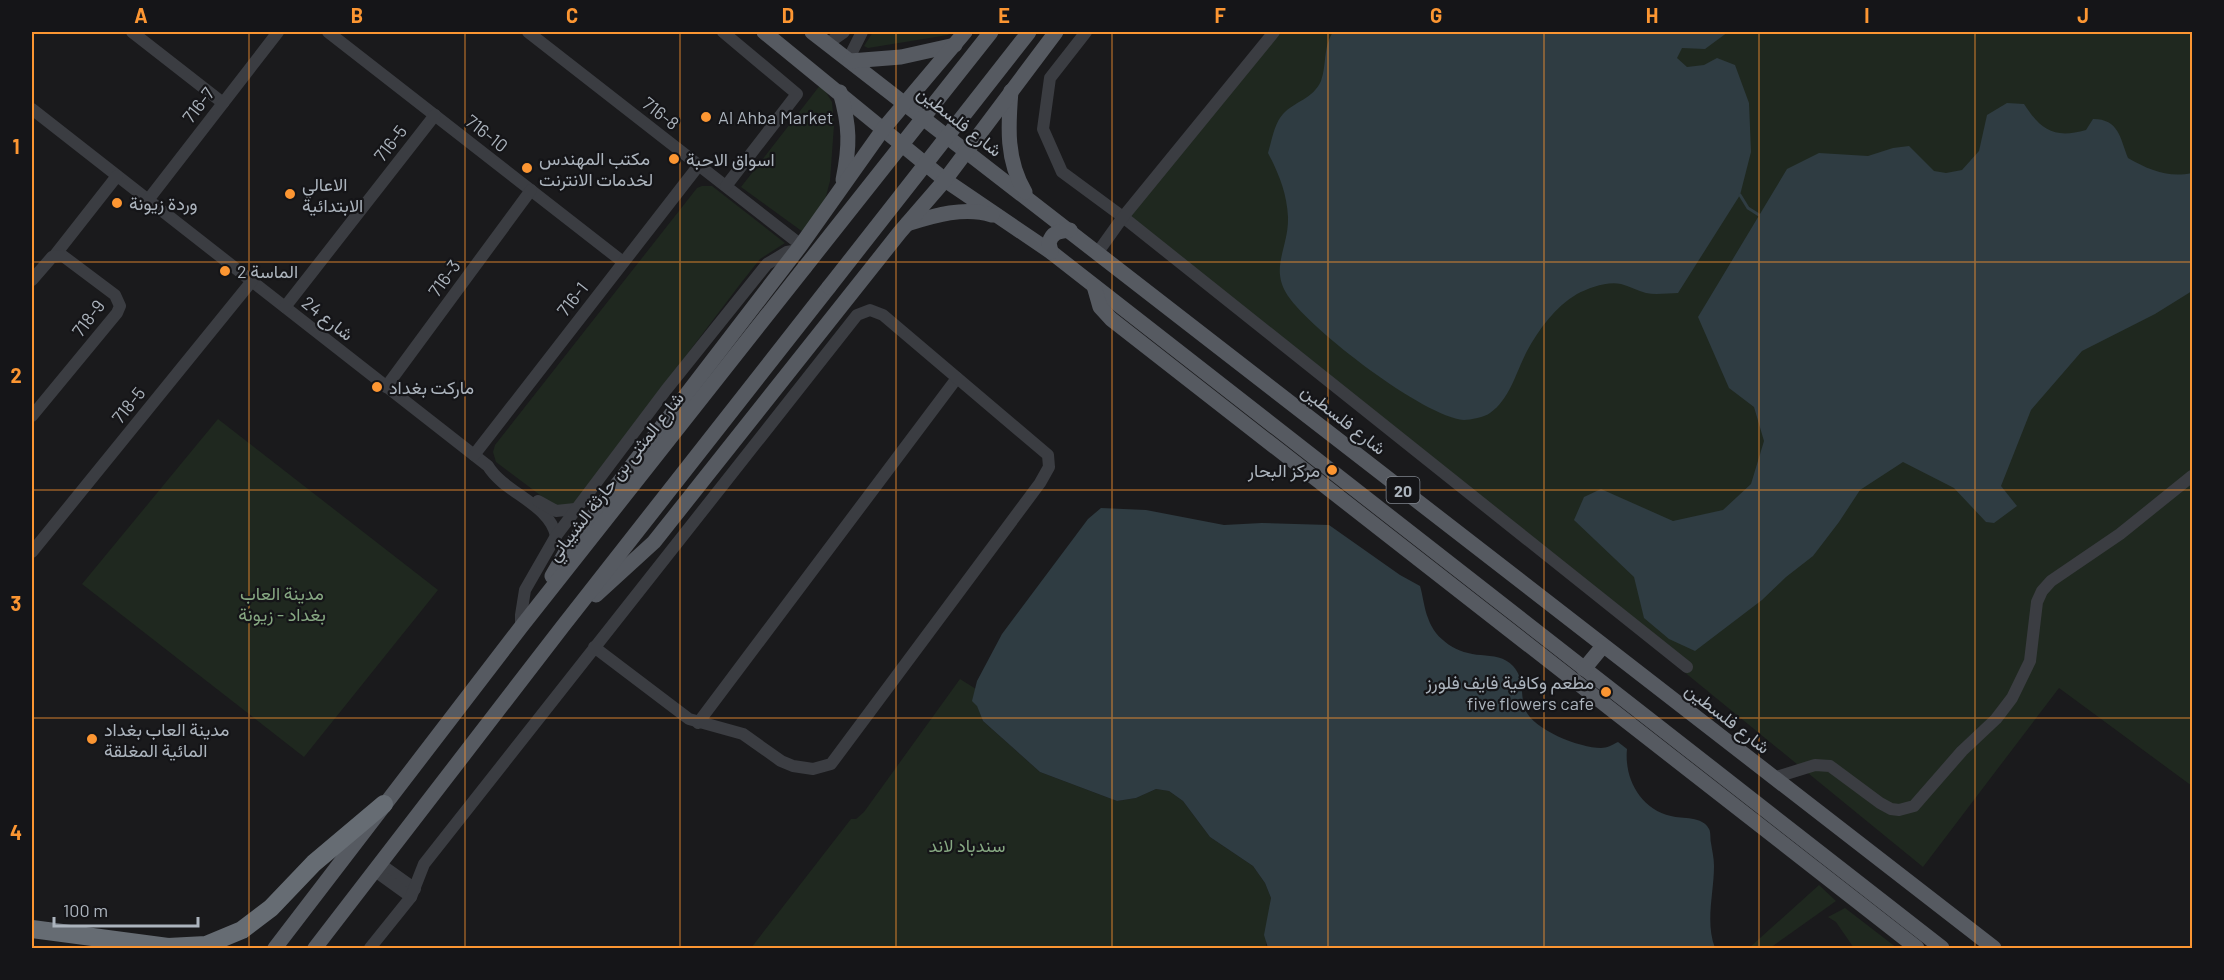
<svg xmlns="http://www.w3.org/2000/svg" width="2224" height="980" viewBox="0 0 2224 980" font-family="Barlow,Vazirmatn,sans-serif">
  <style>
    .green { fill: #1f281f }
    .water { fill: #2f3c42 }
    .lines { fill: none; stroke-linecap: round; stroke-linejoin: round }
    .stream { stroke: #2f3c42; stroke-width: 3 }
    .minor { stroke: #3b3d42; stroke-width: 12 }
    .major { stroke: #565a61; stroke-width: 15 }
    .highway { stroke: #666c73; stroke-width: 18 }
    .major-bridge { stroke: #565a61; stroke-width: 15 }
    .grid { fill: none; stroke: #fc9632; stroke-width: 1.5; stroke-opacity: 0.55 }
    .poi-dot { fill: #fc9632; stroke: #151518; stroke-width: 2 }
    .labels { text-anchor: middle; dominant-baseline: central; stroke-width: 4.5; stroke-linejoin: round; paint-order: stroke }
    .shield { fill: #151518; stroke: #7f848c; stroke-width: 1.5 }
    .shield-label { font-size: 16px; font-weight: bold; fill: #acb4bd }
    .street-label { font-size: 18px; fill: #acb4bd; stroke: #151518 }
    .poi-label { font-size: 18px; fill: #acb4bd; stroke: #151518; text-anchor: start }
    .park-label { font-size: 18px; fill: #86a882; stroke: #151518 }
    .neatline { fill: none; stroke: #fc9632; stroke-width: 2 }
    .grid-label { font-size: 20px; text-anchor: middle; font-weight: bold; fill: #fc9632 }
  </style>
  <rect width="100%" height="100%" fill="#1a1a1c"/>
  <g class="green">
    <polygon points="873,32 951,32 948,35 868,48 864,46"/>
    <polygon points="1268,32 2192,32 2192,786 2059,688 1923,867 1126,216"/>
    <polygon points="821,84 832,102 834,125 830,181 824,204 803,232 741,187"/>
    <polygon points="702,186 712,186 785,243 760,259 741,283 573,505 556,507 496,462 493,452 495,445 697,188"/>
    <polygon points="218,419 438,590 304,757 82,584"/>
    <polygon points="960,679 976,689 977,705 983,721 1040,772 1117,801 1136,798 1156,789 1169,791 1183,801 1210,837 1253,866 1265,883 1271,898 1266,945 1268,948 751,948 851,819 856,819 864,812"/>
    <polygon points="1819,885 1836,901 1770,948 1749,948"/>
    <polygon points="1845,908 1897,948 1854,948 1836,922 1828,917"/>
  </g>
  <g class="water">
    <path d="M1333,32H1728L1705,49L1682,48L1677,58L1687,67L1704,65L1717,58L1735,65L1749,103L1751,152L1740,195L1678,293C1668,293 1656,295 1646,293C1638,291 1629,286 1621,284C1607,281 1589,288 1577,294C1555,307 1539,329 1527,351C1516,372 1510,399 1490,413C1485,417 1470,420 1464,420C1424,417 1311,330 1288,296C1269,268 1289,248 1288,217C1287,194 1279,174 1268,153C1272,140 1274,124 1283,114C1295,101 1313,99 1321,81C1327,64 1323,47 1333,32Z"/>
    <path d="M2007,103L2024,104C2041,130 2054,139 2086,130L2093,119C2119,119 2120,138 2128,158C2149,170 2168,178 2192,173V291L2155,314L2082,351L2031,410L2001,486L2017,506L1994,523L1986,522L1954,488L1903,462L1860,490L1839,522L1813,556L1786,577L1762,600L1695,651L1669,639L1644,618L1634,577L1574,520L1584,497L1601,489L1673,521L1723,510L1751,484L1764,441L1754,407L1729,388L1698,317L1787,169L1819,153L1868,156L1893,148L1909,146L1934,171L1946,173L1962,170L1979,151L1987,115Z"/>
    <path d="M1101,508L1146,510L1224,525L1262,523L1329,525L1400,575L1420,586C1423,596 1424,608 1428,618C1435,640 1458,654 1481,655C1493,656 1505,657 1513,666C1525,679 1520,695 1525,709C1533,730 1580,748 1601,748C1607,748 1612,745 1618,742L1627,749C1624,778 1640,809 1671,816C1682,819 1703,816 1709,829C1711,832 1710,839 1711,843C1712,850 1714,858 1714,866C1714,893 1705,922 1715,948H1268L1264,935L1271,898L1265,883L1253,866L1210,837L1183,801L1169,791L1156,789L1136,798L1117,801L1040,772L983,721L977,706L972,701L977,681L1002,634L1088,519Z"/>
  </g>
  <g class="lines">
    <polyline class="stream" points="1740,195 1748,208 1759,215"/>
    <g class="minor">
      <polyline points="132,32 223,103"/>
      <polyline points="328,32 623,262"/>
      <polyline points="528,32 801,245"/>
      <polyline points="723,32 797,94 726,186"/>
      <polyline points="1086,32 1050,78 1043,129 1062,172 1123,217 1687,667"/>
      <polyline points="827,44 844,32"/>
      <polyline points="848,60 862,32"/>
      <path d="M32,109L488,466C504,493 550,504 556,536"/>
      <polyline points="148,200 278,32"/>
      <polyline points="1098,252 1123,217 1274,32"/>
      <polyline points="55,255 117,176"/>
      <polyline points="32,280 52,257 63,256 115,295 120,306 117,313 32,416"/>
      <polyline points="285,307 435,115"/>
      <polyline points="386,387 531,190"/>
      <polyline points="474,455 699,165"/>
      <polyline points="538,501 556,511 575,509"/>
      <polyline points="32,552 252,281"/>
      <polyline points="521,627 521,615 525,590 556,536 666,390 767,264 787,252 798,250"/>
      <polyline points="698,723 957,378"/>
      <polyline points="1773,778 1815,765 1830,766 1880,803 1891,809 1899,810 1914,806 1962,751 1996,719 2012,698 2030,661 2037,602 2042,591 2051,581 2120,534 2192,476"/>
      <polyline points="380,864 415,889"/>
      <polyline points="375,871 411,897"/>
      <polyline points="370,948 411,897 424,864 857,315 870,310 883,315 1048,455 1049,467 1040,483 831,764 813,769 793,766 781,761 743,734 689,719 594,647"/>
    </g>
    <g class="major">
      <polyline points="764,32 945,180 1051,252 1942,948"/>
      <polyline points="812,32 1994,948"/>
      <polyline points="850,61 901,57 955,45"/>
      <path d="M1011,91C1008,127 1006,160 1025,192"/>
      <path d="M840,92C850,126 850,146 843,180"/>
      <path d="M907,224C933,216 964,206 992,215"/>
      <path d="M1051,252L1049,243C1052,232 1059,231 1070,230"/>
      <polyline points="1094,286 1100,307 1111,319 1917,948"/>
      <polyline points="552,576 567,550 801,245 884,128 965,32"/>
      <polyline points="596,595 654,542 900,232 945,180 1056,32"/>
      <polyline points="1584,669 1603,646"/>
      <polyline points="275,948 521,627 805,267"/>
      <polyline points="315,948 563,626 829,287"/>
    </g>
    <polyline class="highway" points="32,929 168,947 206,945 242,930 271,908 314,863 384,804"/>
    <g class="major-bridge">
      <polyline points="805,267 991,32"/>
      <polyline points="829,287 1029,32"/>
    </g>
  </g>
  <path class="grid" d="M249,32V948M465,32V948M680,32V948M896,32V948M1112,32V948M1328,32V948M1544,32V948M1759,32V948M1975,32V948M32,262H2192M32,490H2192M32,718H2192"/>
  <g class="poi-dot">
    <circle cx="706" cy="117" r="6"/>
    <circle cx="674" cy="159" r="6"/>
    <circle cx="527" cy="168" r="6"/>
    <circle cx="290" cy="194" r="6"/>
    <circle cx="117" cy="203" r="6"/>
    <circle cx="225" cy="271" r="6"/>
    <circle cx="377" cy="387" r="6"/>
    <circle cx="1332" cy="470" r="6"/>
    <circle cx="1606" cy="692" r="6"/>
    <circle cx="92" cy="739" r="6"/>
  </g>
  <g class="labels">
    <rect class="shield" x="1386.5" y="477" width="33" height="26" rx="4.5"/>
    <g class="shield-label">
      <text x="1403" y="490">20</text>
    </g>
    <g class="street-label">
      <text transform="translate(198 105) rotate(-52)">716-7</text>
      <text transform="translate(661 113) rotate(38)">716-8</text>
      <text transform="translate(960 121) rotate(38)">شارع فلسطين</text>
      <text transform="translate(487 133) rotate(38)">716-10</text>
      <text transform="translate(390 143) rotate(-52)">716-5</text>
      <text transform="translate(444 278) rotate(-54)">716-3</text>
      <text transform="translate(572 299) rotate(-52)">716-1</text>
      <text transform="translate(88 318) rotate(-53)">718-9</text>
      <text transform="translate(328 318) rotate(38)">شارع 24</text>
      <text transform="translate(128 405) rotate(-51)">718-5</text>
      <text transform="translate(1344 419) rotate(38)">شارع فلسطين</text>
      <text transform="translate(615 476) rotate(-52)">شارع المثنى بن حارثة الشيباني</text>
      <text transform="translate(1728 718) rotate(38)">شارع فلسطين</text>
    </g>
    <g class="poi-label">
      <text x="718" y="117">Al Ahba Market</text>
      <text x="539" y="158">مكتب المهندس<tspan x="539" dy="21">لخدمات الانترنت</tspan></text>
      <text x="686" y="159">اسواق الاحبة</text>
      <text x="302" y="184">الاعالي<tspan x="302" dy="21">الابتدائية</tspan></text>
      <text x="129" y="203">وردة زيونة</text>
      <text x="237" y="271">الماسة 2</text>
      <text x="389" y="387">ماركت بغداد</text>
      <text x="1320" y="470" text-anchor="end">مركز البحار</text>
      <text x="1594" y="682" text-anchor="end">مطعم وكافية فايف فلورز<tspan x="1594" dy="21">five flowers cafe</tspan></text>
      <text x="104" y="729">مدينة العاب بغداد<tspan x="104" dy="21">المائية المغلقة</tspan></text>
    </g>
    <g class="park-label">
      <text x="282" y="593">مدينة العاب<tspan x="282" dy="21">بغداد - زيونة</tspan></text>
      <text x="967" y="845">سندباد لاند</text>
    </g>
  </g>
  <rect width="2224" height="980" fill="none" stroke="#151518" stroke-width="66"/>
  <path d="M54 917v9h144v-9" fill="none" stroke="#acb4bd" stroke-width="3"/>
  <text x="63" y="917" font-size="18" fill="#acb4bd" stroke="#151518" stroke-width="4.5" paint-order="stroke">100 m</text>
  <rect x="33" y="33" width="2158" height="914" class="neatline"/>
  <g class="grid-label">
    <text x="141" y="23">A</text>
    <text x="357" y="23">B</text>
    <text x="572" y="23">C</text>
    <text x="788" y="23">D</text>
    <text x="1004" y="23">E</text>
    <text x="1220" y="23">F</text>
    <text x="1436" y="23">G</text>
    <text x="1652" y="23">H</text>
    <text x="1867" y="23">I</text>
    <text x="2083" y="23">J</text>
    <text x="16" y="154">1</text>
    <text x="16" y="383">2</text>
    <text x="16" y="611">3</text>
    <text x="16" y="840">4</text>
  </g>
</svg>
